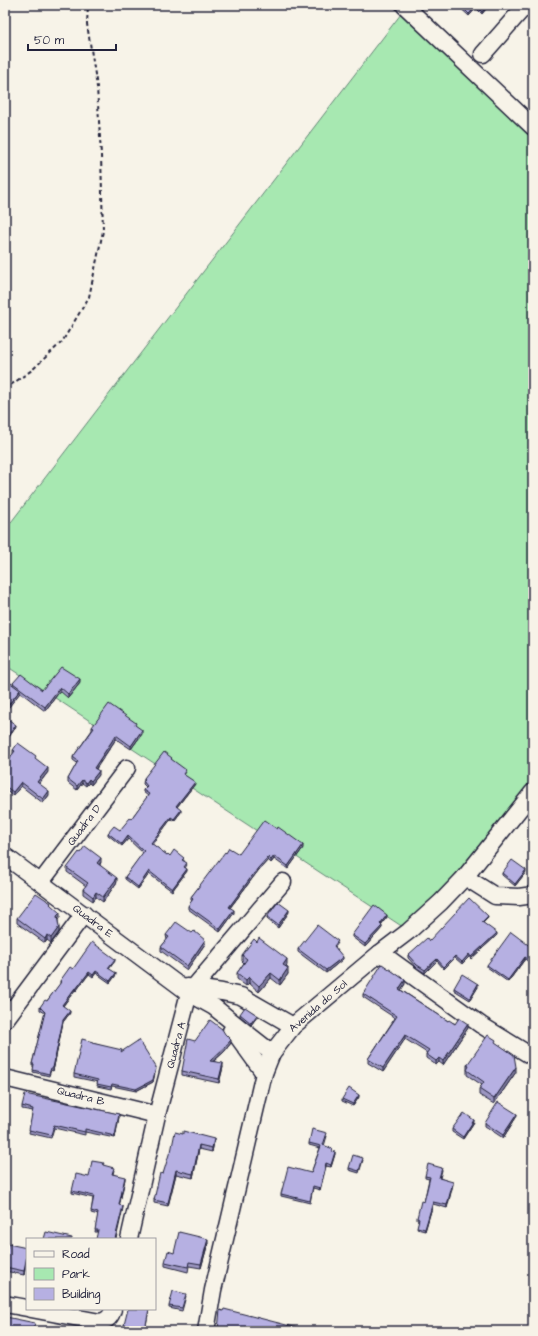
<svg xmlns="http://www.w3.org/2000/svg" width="538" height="1336" viewBox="0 0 538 1336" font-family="'Architects Daughter',sans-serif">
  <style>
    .green { fill: #a7e8b1; stroke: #648576 }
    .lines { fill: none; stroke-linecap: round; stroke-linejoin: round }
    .minor-casing { stroke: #22223b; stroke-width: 19 }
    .path { stroke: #22223b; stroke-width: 2; stroke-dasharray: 4 3; stroke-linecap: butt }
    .minor { stroke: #f7f3e8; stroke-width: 16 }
    .wall { fill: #9d97c2; stroke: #22223b }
    .shaded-wall { fill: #7f7b9e; stroke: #22223b }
    .building { fill: #b6b0e2; stroke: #22223b }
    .labels { text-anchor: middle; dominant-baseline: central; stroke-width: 3; stroke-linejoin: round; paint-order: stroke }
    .street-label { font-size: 11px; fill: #22223b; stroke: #f7f3e8 }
  </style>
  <rect width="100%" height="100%" fill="#f7f3e8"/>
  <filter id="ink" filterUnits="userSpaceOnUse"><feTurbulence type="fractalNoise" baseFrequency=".025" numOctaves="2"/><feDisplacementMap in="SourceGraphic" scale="8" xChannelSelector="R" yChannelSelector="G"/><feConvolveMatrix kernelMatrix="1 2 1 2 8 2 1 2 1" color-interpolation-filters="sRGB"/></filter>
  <g filter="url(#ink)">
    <polygon class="green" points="401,14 533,138 533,779 409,931 5,665 5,530"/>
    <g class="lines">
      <defs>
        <g id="minor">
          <polyline points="404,5 533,127"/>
          <polyline points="483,54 526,5"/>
          <polyline points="5,856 189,993 214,1007 245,1032 272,1053"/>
          <polyline points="465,877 495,896 519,897 533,895"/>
          <polyline points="41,882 127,768"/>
          <polyline points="380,953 392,961 481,1025 533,1057"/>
          <polyline points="187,987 222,992 241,996 293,1026"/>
          <polyline points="5,1020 84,914"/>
          <polyline points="231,1031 238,1037 264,1073"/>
          <polyline points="5,1078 157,1115"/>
          <polyline points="129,1239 157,1115 189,993 283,882"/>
          <polyline points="5,1304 27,1308"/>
          <path d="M31,1309L100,1322C108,1320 111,1317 113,1309"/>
          <polyline points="206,1331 213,1290 264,1073 272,1053 293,1026 380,953 409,931 441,902 465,877 533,792"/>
        </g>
      </defs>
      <use href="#minor" class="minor-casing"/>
      <polyline class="path" points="5,389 32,370 62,342 89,297 103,231 101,155 97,87 87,24 88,5"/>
      <use href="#minor" class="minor"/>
    </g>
    <g class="wall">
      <polygon points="457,5 489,5 482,14 476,8 469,16"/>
      <polygon points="5,679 13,685 13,683 42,690 80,683 68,698 60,691 45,711 20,692 5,712"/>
      <polygon points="5,717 16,727 9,737 5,733"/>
      <polygon points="136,726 142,734 131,749 116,739 96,769 99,775 91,785 89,783 86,786 82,783 77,790 68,783 68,779 77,763 73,760 73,757 92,730 92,727"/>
      <polygon points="13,750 36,759 48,772 39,784 49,795 43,803 21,786 13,796 5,790 5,764 13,754"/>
      <polygon points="172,760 186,772 184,775 195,784 177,807 181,812 174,821 171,819 152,844 167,855 184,860 184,861 187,865 185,868 187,871 172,891 149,874 138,889 125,879 125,877 143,853 128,839 122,846 108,835 108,833 120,830 131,819 148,796 143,792 143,790 146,787 143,784 144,778"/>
      <polygon points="303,848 288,869 274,859 271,863 268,860 258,871 230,908 234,913 220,932 188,909 188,906 192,901 191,900 191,897 226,853 239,854"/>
      <polygon points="101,862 100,865 117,882 103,902 96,897 93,901 83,894 83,889 86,886 67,872 67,868"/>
      <polygon points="526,872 515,886 502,875 502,873"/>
      <polygon points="51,905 60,917 58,920 59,932 51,943 47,940 45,943 17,923 17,918"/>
      <polygon points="289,912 278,928 267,919 267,917"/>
      <polygon points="387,917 381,925 382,928 365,947 352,937 352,935"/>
      <polygon points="488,918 483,923 497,935 471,959 469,957 462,964 455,958 444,969 437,961 425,973 417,968 408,958 408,955 429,941"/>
      <polygon points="166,935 205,944 187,970 161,951 161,947 167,940"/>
      <polygon points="338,943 335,947 343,959 326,973 298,952 298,949"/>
      <polygon points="533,946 533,965 525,959 508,982 487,967 487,965"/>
      <polygon points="242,955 287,965 286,967 288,974 280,985 271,978 259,992 249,983 246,986 237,979 237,973 244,963 242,961"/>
      <polygon points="115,961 109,969 116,975 110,983 96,973 93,977 89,974 76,991 75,990 63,1006 70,1013 63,1022 53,1071 51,1070 49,1076 33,1072 34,1066 32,1066 32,1064 45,1013 40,1010 40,1007 47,1001 60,984 60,981 73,969"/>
      <polygon points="405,984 401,990 448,1021 468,1028 443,1065 439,1062 436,1065 426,1058 426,1054 427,1053 405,1039 383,1072 368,1063 368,1059 395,1018 363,997 363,994"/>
      <polygon points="478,987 470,1000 454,990 454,988"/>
      <polygon points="240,1014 257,1017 251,1025 240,1016"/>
      <polygon points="225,1034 231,1043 224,1052 214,1061 223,1067 219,1083 182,1075 182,1071 195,1041"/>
      <polygon points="92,1043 122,1052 156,1069 153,1082 136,1091 112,1086 111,1089 97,1086 98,1082 74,1077 74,1074"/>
      <polygon points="496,1043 516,1072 494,1104 479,1095 479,1089 482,1085 467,1075 467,1065"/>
      <polygon points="359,1097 353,1106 342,1101 342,1099"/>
      <polygon points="22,1106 119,1117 115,1138 85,1132 85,1135 54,1128 51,1138 29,1133 33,1111 22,1109"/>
      <polygon points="517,1116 503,1138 485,1126 485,1123"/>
      <polygon points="474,1122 463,1139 452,1132 452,1129"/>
      <polygon points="327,1136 324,1146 333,1151 335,1154 331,1167 326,1166 320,1190 313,1188 310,1203 281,1196 281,1194 311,1173 320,1148 309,1145 309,1143"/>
      <polygon points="214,1142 212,1152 199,1149 193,1178 176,1174 168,1206 154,1203 154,1200 171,1152"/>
      <polygon points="363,1160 359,1173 349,1170 349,1168"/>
      <polygon points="104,1166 114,1170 113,1174 125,1179 119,1205 123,1208 98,1232 95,1232 98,1215 91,1213 93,1198 72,1193 72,1191"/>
      <polygon points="442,1170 440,1178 453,1184 447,1208 433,1204 425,1231 417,1229 419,1221 417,1220 417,1218 424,1202 429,1179 425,1178 425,1176"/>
      <polygon points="208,1243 201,1268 189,1266 188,1272 165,1266 165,1262 174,1253"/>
      <polygon points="27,1248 27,1260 24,1275 5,1271 5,1249 7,1249"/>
      <polygon points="186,1296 182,1311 169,1308 169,1306"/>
      <polygon points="149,1309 145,1331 140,1331 124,1328 124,1325"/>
    </g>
    <g class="shaded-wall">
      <polygon points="488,5 489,5 482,14 482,12"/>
      <polygon points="476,6 476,8 469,16 469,14"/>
      <polygon points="80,679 80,683 68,698 68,694"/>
      <polygon points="60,687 60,691 45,711 45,707"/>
      <polygon points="20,690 20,693 5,712 5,709"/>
      <polygon points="16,725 16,727 9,737 9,734"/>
      <polygon points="142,730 142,734 131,749 131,746"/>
      <polygon points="116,735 116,739 94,771 94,768"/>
      <polygon points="48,768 48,772 37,786 37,782"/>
      <polygon points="99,771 99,775 91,785 91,781"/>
      <polygon points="89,779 89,783 86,786 86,783"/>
      <polygon points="82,780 82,783 77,790 77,786"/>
      <polygon points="21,782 21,786 13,796 13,792"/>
      <polygon points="195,782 195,784 176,808 176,806"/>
      <polygon points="49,791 49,795 43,803 43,799"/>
      <polygon points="181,810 181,812 174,821 174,819"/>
      <polygon points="171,817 171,819 151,846 151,843"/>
      <polygon points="128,836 128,839 122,846 122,844"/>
      <polygon points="303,845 303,848 288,869 288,866"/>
      <polygon points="274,856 274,859 271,863 271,860"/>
      <polygon points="268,857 268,860 258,871 229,909 229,907 258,868"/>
      <polygon points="101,858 101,862 97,868 97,863"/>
      <polygon points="187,869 187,871 172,891 172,889"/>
      <polygon points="526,870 526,872 515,886 515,884"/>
      <polygon points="149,871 149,874 138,889 138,887"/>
      <polygon points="117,878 117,882 103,902 103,897"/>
      <polygon points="96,892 96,897 93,901 93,897"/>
      <polygon points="234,910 234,913 220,932 220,929"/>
      <polygon points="289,910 289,912 278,928 278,925"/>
      <polygon points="60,913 60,917 57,920 57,916"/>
      <polygon points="387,915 387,917 380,926 380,924"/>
      <polygon points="488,916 488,918 482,924 482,922"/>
      <polygon points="382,926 382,928 365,947 365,944"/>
      <polygon points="59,927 59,932 51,943 51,938"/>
      <polygon points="497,933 497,935 471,959 471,957"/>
      <polygon points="47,935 47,940 45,943 45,939"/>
      <polygon points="205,940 205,944 187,970 187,966"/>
      <polygon points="469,954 469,957 462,964 462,962"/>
      <polygon points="455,956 455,958 444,969 444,967"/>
      <polygon points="343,957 343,959 326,973 326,970"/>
      <polygon points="525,957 525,959 508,982 508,980"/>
      <polygon points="115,959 115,961 108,970 108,968"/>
      <polygon points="287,959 287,965 283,970 283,965"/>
      <polygon points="437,959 437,961 425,973 425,970"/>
      <polygon points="288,968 288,974 280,985 280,980"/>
      <polygon points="96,971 96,973 93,977 93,975"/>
      <polygon points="89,972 89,974 76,991 76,989"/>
      <polygon points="116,973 116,975 110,983 110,981"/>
      <polygon points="271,973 271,978 259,992 259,986"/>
      <polygon points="249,977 249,983 246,986 246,980"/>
      <polygon points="405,980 405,984 399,993 399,989"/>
      <polygon points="8,982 8,986 5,989 5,985"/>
      <polygon points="478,984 478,987 470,1000 470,998"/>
      <polygon points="75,988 75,990 62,1007 62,1005"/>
      <polygon points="70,1011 70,1013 63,1022 53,1071 63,1020"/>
      <polygon points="257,1015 257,1017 251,1025 251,1023"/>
      <polygon points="468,1024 468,1028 443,1065 443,1061"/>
      <polygon points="405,1035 405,1039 383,1072 383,1068"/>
      <polygon points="231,1040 231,1043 224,1052 210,1064 210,1061"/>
      <polygon points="439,1058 439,1062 436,1065 436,1061"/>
      <polygon points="223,1063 223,1067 219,1083 219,1079"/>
      <polygon points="156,1067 153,1082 136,1091 136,1089"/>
      <polygon points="516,1067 516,1072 494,1104 494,1099"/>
      <polygon points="359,1095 359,1097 353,1106 353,1104"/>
      <polygon points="119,1114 119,1117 115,1138 115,1136"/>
      <polygon points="517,1114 517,1116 503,1138 503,1135"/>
      <polygon points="474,1120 474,1122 463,1139 463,1137"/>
      <polygon points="214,1139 214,1142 212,1152 212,1148"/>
      <polygon points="199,1145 199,1149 193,1178 193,1174"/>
      <polygon points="335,1152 335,1154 331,1167 331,1165"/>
      <polygon points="326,1163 326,1166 320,1190 320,1188"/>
      <polygon points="176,1170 176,1174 168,1206 168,1203"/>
      <polygon points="125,1177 125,1179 119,1207 119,1205"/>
      <polygon points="453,1182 453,1184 447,1208 447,1205"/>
      <polygon points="433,1202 433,1204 425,1231 425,1229"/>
      <polygon points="123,1206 123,1208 116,1239 115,1239"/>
      <polygon points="208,1239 208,1243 201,1268 201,1264"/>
      <polygon points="27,1255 27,1260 24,1275 24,1271"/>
    </g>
    <g class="building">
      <polygon points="460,5 488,5 482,12 476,6 469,14"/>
      <polygon points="61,667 80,679 68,694 60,687 45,707 13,683 21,674 42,690"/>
      <polygon points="5,679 20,690 5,709"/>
      <polygon points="109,704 136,723 135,725 142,730 131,746 116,735 94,768 99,771 91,781 89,779 86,783 82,780 77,786 68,779 78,761 73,757 94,728 92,727"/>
      <polygon points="5,717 16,725 9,734 5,731"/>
      <polygon points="18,743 36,756 35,758 48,768 37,782 49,791 43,799 21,782 13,792 5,786 5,764 15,751 13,750"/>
      <polygon points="164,752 172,758 171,759 186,770 183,774 195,782 176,806 181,810 174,819 171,817 151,843 167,855 168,854 170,856 174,850 184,858 182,860 187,863 184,867 187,869 172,889 149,871 138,887 125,877 144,851 128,836 122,844 108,833 114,826 120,830 130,818 131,819 149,794 143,790 147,786 143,781 145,779 144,778"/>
      <polygon points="264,820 277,829 278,827 303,845 288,866 274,856 271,860 268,857 258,868 229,907 234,910 220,929 188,906 193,899 191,897 225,852 226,853 229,848 239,854"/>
      <polygon points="85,846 101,858 97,863 117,878 103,897 96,892 93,897 83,889 88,883 67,868 79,852 80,853"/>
      <polygon points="512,860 526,870 515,884 502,873"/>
      <polygon points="36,893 51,903 50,904 60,913 57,916 59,927 51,938 47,935 45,939 17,918"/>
      <polygon points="469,898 488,916 482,922 497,933 471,957 469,954 462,962 455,956 444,967 437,959 425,970 417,965 408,955 427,938 429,941"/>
      <polygon points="278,902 289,910 278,925 267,917"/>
      <polygon points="374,905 387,915 380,924 382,926 365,944 352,935"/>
      <polygon points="176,922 192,933 194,931 205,940 187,966 161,947 169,937 166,935"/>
      <polygon points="317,925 338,941 334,946 343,957 326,970 298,949"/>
      <polygon points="511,932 531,947 532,946 533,946 533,962 525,957 508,980 487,965"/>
      <polygon points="259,938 287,959 283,965 288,968 280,980 271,973 259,986 249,977 246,980 237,973 247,959 242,955 254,939 257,942"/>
      <polygon points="92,942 115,959 108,968 116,973 110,981 96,971 93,975 89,972 76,989 75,988 62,1005 70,1011 63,1020 53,1068 51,1068 49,1074 33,1070 34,1064 32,1064 45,1012 40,1007 45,1000 47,1001 61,982 60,981 70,967 73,969"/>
      <polygon points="382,964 405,980 399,989 448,1021 449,1020 455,1024 459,1018 468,1024 443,1061 439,1058 436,1061 426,1054 429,1050 405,1035 383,1068 368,1059 397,1016 363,994"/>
      <polygon points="462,974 478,984 470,998 454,988"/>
      <polygon points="5,980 8,982 5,985"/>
      <polygon points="245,1007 257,1015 251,1023 240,1014"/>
      <polygon points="210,1020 222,1029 225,1034 231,1040 224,1048 210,1061 223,1063 219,1079 182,1071 188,1039 195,1041"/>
      <polygon points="488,1035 496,1040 495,1042 514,1055 516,1067 494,1099 479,1089 484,1082 467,1070 469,1066 467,1065"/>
      <polygon points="82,1039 93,1042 92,1043 122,1050 121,1052 139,1040 156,1067 153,1080 136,1089 112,1084 111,1087 97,1084 98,1080 74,1074"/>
      <polygon points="349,1088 359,1095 353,1104 342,1099"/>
      <polygon points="25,1094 119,1114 115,1136 85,1129 85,1132 54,1125 51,1135 29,1130 33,1109 22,1106"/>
      <polygon points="498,1102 517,1114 503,1135 485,1123"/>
      <polygon points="464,1113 474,1120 463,1137 452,1129"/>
      <polygon points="312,1129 327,1133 323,1145 333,1149 332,1151 335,1152 331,1165 326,1163 320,1188 313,1186 310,1201 281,1194 288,1167 311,1173 321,1146 309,1143"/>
      <polygon points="183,1131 214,1139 212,1148 199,1145 193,1174 176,1170 168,1203 154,1200 160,1173 163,1174 170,1151 171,1152 175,1132 183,1134"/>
      <polygon points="353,1155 363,1158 359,1171 349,1168"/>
      <polygon points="92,1161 104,1163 103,1165 114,1168 112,1174 125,1177 119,1205 123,1206 115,1239 96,1239 98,1230 95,1230 98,1213 91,1211 94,1196 72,1191 76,1174 89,1177"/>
      <polygon points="428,1164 442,1168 439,1178 453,1182 447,1205 433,1202 425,1229 417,1227 419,1219 417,1218 421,1201 424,1202 430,1177 425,1176"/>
      <polygon points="46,1232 72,1238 72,1239 44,1239"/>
      <polygon points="179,1232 208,1239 201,1264 189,1262 188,1267 165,1262 168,1251 174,1253"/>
      <polygon points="8,1244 27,1248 27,1255 24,1271 5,1267 5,1249 7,1249"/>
      <polygon points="173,1291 186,1294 182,1308 169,1306"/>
      <polygon points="128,1309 149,1309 145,1330 124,1325"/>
      <polygon points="224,1309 298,1328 298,1331 221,1331 218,1330 220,1310 223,1311"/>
      <polygon points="5,1312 7,1313 6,1317 35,1323 33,1329 39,1331 5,1331 6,1328 5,1328"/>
      <polygon points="62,1329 69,1331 61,1331"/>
    </g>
  </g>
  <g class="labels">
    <g class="street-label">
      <text transform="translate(84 825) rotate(-53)">Quadra D</text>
      <text transform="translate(93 921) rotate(37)">Quadra E</text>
      <text transform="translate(318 1006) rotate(-41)">Avenida do Sol</text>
      <text transform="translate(176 1045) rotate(-75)">Quadra A</text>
      <text transform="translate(81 1096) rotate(14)">Quadra B</text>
    </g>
  </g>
  <rect width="538" height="1336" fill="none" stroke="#f7f3e8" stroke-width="20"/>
  <rect x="10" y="10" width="518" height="1316" fill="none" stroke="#22223b" stroke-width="1.5" filter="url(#ink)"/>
  <rect x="26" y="1238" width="130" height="72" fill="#f7f3e8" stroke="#a29fa3"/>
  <rect x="34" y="1251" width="20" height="6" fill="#f7f3e8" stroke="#a29fa3"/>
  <text x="62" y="1258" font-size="12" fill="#22223b">Road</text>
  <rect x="34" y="1268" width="20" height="12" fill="#a7e8b1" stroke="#a29fa3"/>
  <text x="62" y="1278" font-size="12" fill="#22223b">Park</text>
  <rect x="34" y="1288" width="20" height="12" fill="#b6b0e2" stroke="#a29fa3"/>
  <text x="62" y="1298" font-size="12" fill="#22223b">Building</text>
  <path d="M28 44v6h88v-6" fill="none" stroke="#22223b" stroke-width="2"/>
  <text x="34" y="44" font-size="12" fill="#22223b" stroke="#f7f3e8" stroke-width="3" paint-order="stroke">50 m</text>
</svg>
